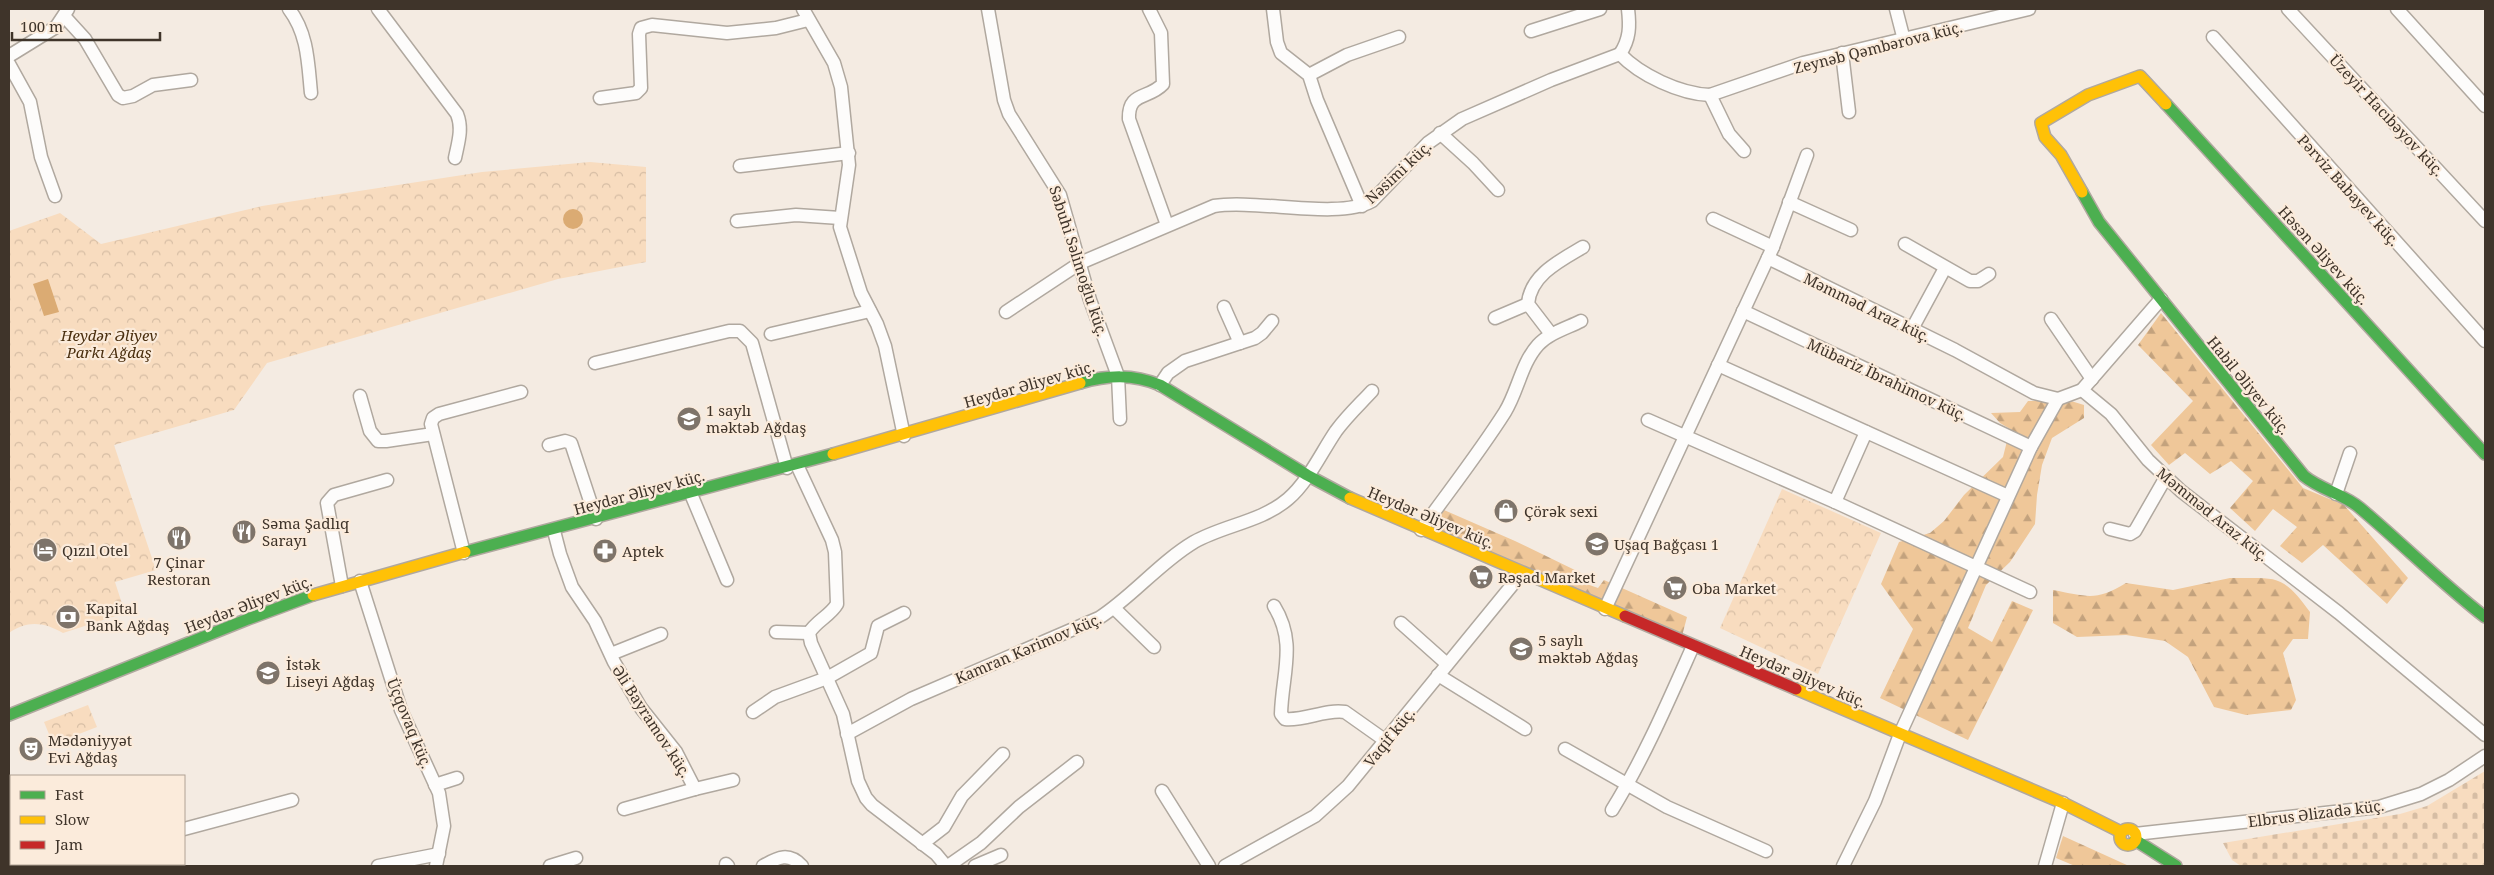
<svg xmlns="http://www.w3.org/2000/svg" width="2494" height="875" viewBox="0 0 2494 875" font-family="'Noto Serif',serif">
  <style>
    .forest { fill: url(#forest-firs) }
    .cemetery { fill: url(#cemetery-stones) }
    .park { fill: url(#park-crowns) }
    .water { fill: #dbab73 }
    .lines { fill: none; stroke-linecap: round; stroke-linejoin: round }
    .street-casing { stroke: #b0a89f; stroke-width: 15 }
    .fast-casing { stroke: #b0a89f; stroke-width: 14 }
    .slow-casing { stroke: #b0a89f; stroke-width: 14 }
    .jam-casing { stroke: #b0a89f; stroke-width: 14 }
    .street { stroke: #fdfcfb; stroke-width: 12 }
    .fast { stroke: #4caf50; stroke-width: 11 }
    .slow { stroke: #ffc107; stroke-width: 11 }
    .jam { stroke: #c62828; stroke-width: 11 }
    .labels { text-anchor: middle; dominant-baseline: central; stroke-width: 4.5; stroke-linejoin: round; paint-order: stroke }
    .street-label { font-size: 15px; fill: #3f342a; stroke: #fbebdb }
    .park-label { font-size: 15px; font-style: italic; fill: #4a2f0f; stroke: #fbebdb }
    .poi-label { font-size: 15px; fill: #3f342a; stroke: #fbebdb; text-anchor: start }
  </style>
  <defs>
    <pattern id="forest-firs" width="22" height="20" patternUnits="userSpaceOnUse" patternTransform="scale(1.25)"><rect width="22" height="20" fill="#efc799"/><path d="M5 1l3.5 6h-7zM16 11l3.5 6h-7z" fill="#c3a27d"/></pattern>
    <pattern id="cemetery-stones" width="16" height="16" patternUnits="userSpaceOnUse" patternTransform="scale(1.25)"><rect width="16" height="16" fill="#f8dcbf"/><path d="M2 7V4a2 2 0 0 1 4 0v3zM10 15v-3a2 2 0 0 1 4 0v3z" fill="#d6bda4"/></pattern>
    <pattern id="park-crowns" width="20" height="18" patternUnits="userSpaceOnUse" patternTransform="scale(1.25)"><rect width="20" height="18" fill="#f8dcbf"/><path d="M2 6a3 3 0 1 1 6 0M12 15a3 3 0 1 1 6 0" fill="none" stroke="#d6bda4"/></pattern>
  </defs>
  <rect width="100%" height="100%" fill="#f4ebe2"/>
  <g class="forest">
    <polygon points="2161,313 2303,488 2344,505 2408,578 2387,604 2323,545 2302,563 2280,546 2297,527 2273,509 2255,531 2230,508 2253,481 2231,461 2210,474 2185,453 2169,465 2151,445 2193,401 2138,345"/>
    <polygon points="2028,401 2071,401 2084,405 2084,418 2052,438 2042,465 2037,495 2035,524 2010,562 1986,585 1968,628 1992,642 2012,601 2033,610 1968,740 1880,698 1913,629 1881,584 1899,542 1930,533 1944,521 1964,495 2003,457 2010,429 2000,423 1991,413 2020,412"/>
    <polygon points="1444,510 1515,541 1581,573 1581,582 1598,588 1604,580 1687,617 1682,636 1431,528"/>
    <path d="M2230,578C2276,579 2281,572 2310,612L2308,639H2293L2283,653L2296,700L2291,710L2246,715L2214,707L2188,657L2165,641L2126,635L2077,637L2053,623V590C2086,596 2096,602 2126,583L2173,590Z"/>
    <polygon points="2063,836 2129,866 2075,866 2056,858"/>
  </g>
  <polygon class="cemetery" points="2485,771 2485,866 2241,866 2232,860 2223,843 2400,814 2427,806"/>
  <g class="park">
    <path d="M590,162L646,167V262L558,279L267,363L234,410L114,445L156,570L115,582L125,613L63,633C44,622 27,620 9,633V231L60,213L101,244L262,206L482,172Z"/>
    <polygon points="1782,489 1881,533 1818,674 1720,628"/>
    <polygon points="88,705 97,727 53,744 44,722"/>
  </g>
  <g class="water">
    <circle cx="573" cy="219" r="10"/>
    <polygon points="48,279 59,312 44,316 33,284"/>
  </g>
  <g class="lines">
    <defs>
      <g id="street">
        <path d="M289,9C308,34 308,63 311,93"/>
        <path d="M378,9L457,114C463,129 458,143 455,158"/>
        <polyline points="803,9 834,63 841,87 849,165 840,227 861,293 877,324 885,346 904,436"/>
        <polyline points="988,9 1004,100 1009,114 1060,195 1090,300 1118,376 1120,419"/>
        <path d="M1149,9L1161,33L1163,84C1148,100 1128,91 1129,119L1167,225"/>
        <polyline points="1273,9 1277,42 1281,53 1309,75 1317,100 1362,206"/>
        <polyline points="1896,9 1904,40"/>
        <polyline points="2288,9 2485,221"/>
        <polyline points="2397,9 2485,106"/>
        <polyline points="64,16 85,39 118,95 123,98 133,96 153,85 191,80"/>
        <polyline points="1531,31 1600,9"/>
        <polyline points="2213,37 2485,341"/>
        <polyline points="1842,53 1849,112"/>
        <path d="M1620,54C1640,75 1680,94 1710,95L1803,63L2029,9"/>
        <path d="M1620,54C1630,39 1630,26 1628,9"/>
        <polyline points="9,56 56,27 68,9"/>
        <polyline points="9,64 30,102 41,157 55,196"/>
        <polyline points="1309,75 1347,55 1399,37"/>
        <polyline points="1710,95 1729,134 1744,151"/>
        <polyline points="600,98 636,93 641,88 639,34 641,28 652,25 727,33 776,28 808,20"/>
        <polyline points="1440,133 1473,163 1498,190"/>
        <polyline points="740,166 849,153"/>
        <polyline points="1789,202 1851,230"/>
        <polyline points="1713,219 1773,247"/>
        <polyline points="737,221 796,215 840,218"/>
        <polyline points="1905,244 1970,281 1978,281 1989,274"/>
        <polyline points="1768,258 1955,350 2034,393 2058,399 2082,390 2111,414 2148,460 2181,491 2339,613 2485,735"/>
        <polyline points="1224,307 1240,343"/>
        <polyline points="1743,311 2031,447"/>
        <path d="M1006,312L1080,263L1214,206C1257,199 1338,220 1372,201L1428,143L1462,119L1551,80L1620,54"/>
        <polyline points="1495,318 1528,304"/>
        <polyline points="2051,319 2092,379"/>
        <polyline points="1912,329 1945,268"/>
        <polyline points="771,334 870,311"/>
        <path d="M1551,334L1528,304C1530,275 1561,260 1583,247"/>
        <polyline points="595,363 729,331 740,331 752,343 787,468"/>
        <polyline points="1718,365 2008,496"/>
        <polyline points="1160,385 1168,373 1185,361 1255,338 1262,333 1272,321"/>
        <polyline points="2082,390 2161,299"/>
        <polyline points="360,396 370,431 378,441 386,441 433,434"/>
        <polyline points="1648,420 1835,502 2030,592"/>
        <polyline points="549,445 565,441 571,443 596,519"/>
        <path d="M797,465L832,540L835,552L837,604C830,616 816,621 809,633L811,643L843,714L858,781L866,798L872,805L936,854L946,866"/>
        <polyline points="691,494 727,580"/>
        <polyline points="2336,494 2350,453"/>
        <polyline points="1835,502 1866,432"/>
        <polyline points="2110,529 2130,534 2135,531 2166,477"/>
        <path d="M1421,530C1449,491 1479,453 1505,412C1518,391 1521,364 1538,345C1549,333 1567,328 1581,321"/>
        <polyline points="554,531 560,554 572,587 595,621 614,662 641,708 676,752 695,789 624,809"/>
        <polyline points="464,553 431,424 433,418 439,414 521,392"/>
        <polyline points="360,581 401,710 439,793 444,826 436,866"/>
        <polyline points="342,586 327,503 334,495 387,480"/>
        <path d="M1274,606C1297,643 1282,674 1281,714L1285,719C1305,721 1325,709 1345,712L1386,741"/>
        <polyline points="1114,608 1154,647"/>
        <polyline points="1605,609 1773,247 1807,155"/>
        <polyline points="1401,623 1447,664"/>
        <polyline points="776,632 809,633"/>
        <polyline points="611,654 661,634"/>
        <polyline points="1438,675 1525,729"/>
        <polyline points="753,712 775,697 827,678 871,653 878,626 904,613"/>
        <path d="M847,734L911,699L1099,618C1133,596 1159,563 1194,542C1224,525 1261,522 1288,499C1308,482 1321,453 1336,431C1347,416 1360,404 1372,391"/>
        <polyline points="1565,749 1667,807 1766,851"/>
        <polyline points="435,785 457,778"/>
        <polyline points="695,789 733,780"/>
        <polyline points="1162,791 1209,866"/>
        <path d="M1612,810C1644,758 1668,702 1693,646"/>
        <polyline points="184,829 292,800"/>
        <polyline points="2135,834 2379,807 2421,794 2449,780 2485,756"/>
        <polyline points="922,844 944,827 962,796 1003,754"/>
        <polyline points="121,864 121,866"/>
        <polyline points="726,864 728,866"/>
        <polyline points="378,866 439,854"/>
        <polyline points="550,866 576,858"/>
        <path d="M763,866C778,857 789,852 802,866"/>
        <polyline points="948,866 981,843 1019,807 1077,762"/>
        <polyline points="975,866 1001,855"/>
        <polyline points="1225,866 1315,816 1348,786 1522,573"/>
        <polyline points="1843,866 1875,801 1900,734 2031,447 2058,399"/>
        <polyline points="2045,866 2063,803"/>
      </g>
      <g id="fast">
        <polyline points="2166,104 2485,454"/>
        <path d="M2082,192L2099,222L2304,476C2321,490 2344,494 2360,508C2403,544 2441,583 2485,617"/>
        <path d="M1080,383C1108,375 1133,374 1160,385L1307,475L1350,498"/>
        <polyline points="465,552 833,454"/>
        <polyline points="9,715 248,619 313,595"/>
        <polyline points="2135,840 2176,866"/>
      </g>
      <g id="slow">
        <polyline points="2082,192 2061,155 2045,137 2041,123 2088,95 2140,76 2166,104"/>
        <polyline points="833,454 1080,383"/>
        <polyline points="1350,498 1625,616"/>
        <polyline points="313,595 465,552"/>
        <polyline points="1796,689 2063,803 2121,832"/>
        <circle cx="2128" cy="837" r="8"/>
      </g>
      <polyline id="jam" points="1625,616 1796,689"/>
    </defs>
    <use href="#street" class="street-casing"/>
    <use href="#fast" class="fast-casing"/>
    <use href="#slow" class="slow-casing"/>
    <use href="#jam" class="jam-casing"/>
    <use href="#street" class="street"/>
    <use href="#fast" class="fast"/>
    <use href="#slow" class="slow"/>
    <use href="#jam" class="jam"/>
  </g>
  <defs>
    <symbol id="school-disc" viewBox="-11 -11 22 22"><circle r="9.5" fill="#7e746a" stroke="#fbebdb"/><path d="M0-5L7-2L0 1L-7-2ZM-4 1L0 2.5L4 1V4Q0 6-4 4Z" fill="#fff"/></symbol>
    <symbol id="shop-disc" viewBox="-11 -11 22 22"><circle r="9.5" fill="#7e746a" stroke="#fbebdb"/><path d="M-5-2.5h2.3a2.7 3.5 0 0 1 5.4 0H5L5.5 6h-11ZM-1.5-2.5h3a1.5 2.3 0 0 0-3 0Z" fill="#fff"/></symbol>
    <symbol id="restaurant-disc" viewBox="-11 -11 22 22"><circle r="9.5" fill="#7e746a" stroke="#fbebdb"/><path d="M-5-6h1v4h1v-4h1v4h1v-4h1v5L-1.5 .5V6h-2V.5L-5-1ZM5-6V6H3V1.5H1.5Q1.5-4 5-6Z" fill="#fff"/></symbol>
    <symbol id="hotel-disc" viewBox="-11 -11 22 22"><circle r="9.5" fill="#7e746a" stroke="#fbebdb"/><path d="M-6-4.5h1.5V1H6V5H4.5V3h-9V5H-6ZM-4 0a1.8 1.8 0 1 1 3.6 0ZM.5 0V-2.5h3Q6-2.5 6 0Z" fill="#fff"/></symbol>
    <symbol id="pharmacy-disc" viewBox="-11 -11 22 22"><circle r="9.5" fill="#7e746a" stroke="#fbebdb"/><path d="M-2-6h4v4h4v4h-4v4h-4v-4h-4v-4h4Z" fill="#fff"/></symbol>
    <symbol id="supermarket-disc" viewBox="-11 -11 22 22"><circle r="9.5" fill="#7e746a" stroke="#fbebdb"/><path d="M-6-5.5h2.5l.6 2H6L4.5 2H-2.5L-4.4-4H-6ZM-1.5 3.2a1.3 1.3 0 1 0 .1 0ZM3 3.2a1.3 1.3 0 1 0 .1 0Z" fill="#fff"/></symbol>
    <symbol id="bank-disc" viewBox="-11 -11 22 22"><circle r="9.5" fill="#7e746a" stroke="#fbebdb"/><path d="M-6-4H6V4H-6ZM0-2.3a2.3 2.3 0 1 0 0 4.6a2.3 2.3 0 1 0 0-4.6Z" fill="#fff"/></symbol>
    <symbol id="theatre-disc" viewBox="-11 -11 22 22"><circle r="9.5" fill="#7e746a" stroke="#fbebdb"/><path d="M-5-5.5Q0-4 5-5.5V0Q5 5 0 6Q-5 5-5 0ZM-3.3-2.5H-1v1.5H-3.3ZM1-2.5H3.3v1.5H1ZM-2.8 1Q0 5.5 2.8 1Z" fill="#fff"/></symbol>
  </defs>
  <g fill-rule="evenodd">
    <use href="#school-disc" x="675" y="405" width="28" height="28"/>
    <use href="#shop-disc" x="1492" y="497" width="28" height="28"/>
    <use href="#restaurant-disc" x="230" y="518" width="28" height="28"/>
    <use href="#restaurant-disc" x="165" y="524" width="28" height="28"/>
    <use href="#school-disc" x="1583" y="530" width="28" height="28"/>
    <use href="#hotel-disc" x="31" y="536" width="28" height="28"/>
    <use href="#pharmacy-disc" x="591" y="537" width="28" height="28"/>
    <use href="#supermarket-disc" x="1467" y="563" width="28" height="28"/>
    <use href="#supermarket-disc" x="1661" y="574" width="28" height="28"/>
    <use href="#bank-disc" x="54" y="603" width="28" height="28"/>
    <use href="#school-disc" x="1507" y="635" width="28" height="28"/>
    <use href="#school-disc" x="254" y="659" width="28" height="28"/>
    <use href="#theatre-disc" x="17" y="735" width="28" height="28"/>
  </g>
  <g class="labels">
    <g class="street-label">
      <text transform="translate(1878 47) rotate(-14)">Zeynəb Qəmbərova küç.</text>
      <text transform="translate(2387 115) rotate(47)">Üzeyir Hacıbəyov küç.</text>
      <text transform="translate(1398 172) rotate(-43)">Nəsimi küç.</text>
      <text transform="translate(2349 190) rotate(48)">Pərviz Babayev küç.</text>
      <text transform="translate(2324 255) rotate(48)">Həsən Əliyev küç.</text>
      <text transform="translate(1079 261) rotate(72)">Səbuhi Səlimoğlu küç.</text>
      <text transform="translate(1867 307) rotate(26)">Məmməd Araz küç.</text>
      <text transform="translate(1887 379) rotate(25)">Mübariz İbrahimov küç.</text>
      <text transform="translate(1029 384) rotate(-16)">Heydər Əliyev küç.</text>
      <text transform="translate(2249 385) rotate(51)">Habil Əliyev küç.</text>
      <text transform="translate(639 492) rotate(-15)">Heydər Əliyev küç.</text>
      <text transform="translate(2213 514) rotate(39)">Məmməd Araz küç.</text>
      <text transform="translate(1431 517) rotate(23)">Heydər Əliyev küç.</text>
      <text transform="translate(248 604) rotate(-21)">Heydər Əliyev küç.</text>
      <text transform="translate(1028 648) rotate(-23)">Kamran Kərimov küç.</text>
      <text transform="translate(1803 676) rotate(23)">Heydər Əliyev küç.</text>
      <text transform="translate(652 721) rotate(57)">Əli Bayramov küç.</text>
      <text transform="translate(410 723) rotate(68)">Üçqovaq küç.</text>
      <text transform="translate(1389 737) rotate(-51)">Vaqif küç.</text>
      <text transform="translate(2316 813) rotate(-7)">Elbrus Əlizadə küç.</text>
    </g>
    <g class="park-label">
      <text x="109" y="335">Heydər Əliyev<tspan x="109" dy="17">Parkı Ağdaş</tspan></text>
    </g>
    <g class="poi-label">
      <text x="706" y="410">1 saylı<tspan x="706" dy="17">məktəb Ağdaş</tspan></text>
      <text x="1524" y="511">Çörək sexi</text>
      <text x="262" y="523">Səma Şadlıq<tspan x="262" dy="17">Sarayı</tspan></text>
      <text x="1614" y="544">Uşaq Bağçası 1</text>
      <text x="62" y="550">Qızıl Otel</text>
      <text x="622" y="551">Aptek</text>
      <text x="179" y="562" text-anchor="middle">7 Çinar<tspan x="179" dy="17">Restoran</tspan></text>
      <text x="1498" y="577">Rəşad Market</text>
      <text x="1692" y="588">Oba Market</text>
      <text x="86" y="608">Kapital<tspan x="86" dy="17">Bank Ağdaş</tspan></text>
      <text x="1538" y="640">5 saylı<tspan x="1538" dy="17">məktəb Ağdaş</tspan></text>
      <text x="286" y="664">İstək<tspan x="286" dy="17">Liseyi Ağdaş</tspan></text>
      <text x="48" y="740">Mədəniyyət<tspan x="48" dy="17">Evi Ağdaş</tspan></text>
    </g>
  </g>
  <rect width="2494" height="875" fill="none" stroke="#3f342a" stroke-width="20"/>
  <rect x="10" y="775" width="175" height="90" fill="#fbebdb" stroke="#b0a294"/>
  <rect x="20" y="791" width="25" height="8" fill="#4caf50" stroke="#b0a294"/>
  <text x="55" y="800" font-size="15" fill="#3f342a">Fast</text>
  <rect x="20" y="816" width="25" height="8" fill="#ffc107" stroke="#b0a294"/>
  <text x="55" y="825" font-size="15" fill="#3f342a">Slow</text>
  <rect x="20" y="841" width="25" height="8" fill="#c62828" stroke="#b0a294"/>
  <text x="55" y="850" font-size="15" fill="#3f342a">Jam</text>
  <path d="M12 32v8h148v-8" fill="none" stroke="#3f342a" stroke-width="2.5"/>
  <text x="20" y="32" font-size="15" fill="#3f342a" stroke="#fbebdb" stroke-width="4" paint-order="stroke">100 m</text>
</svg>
